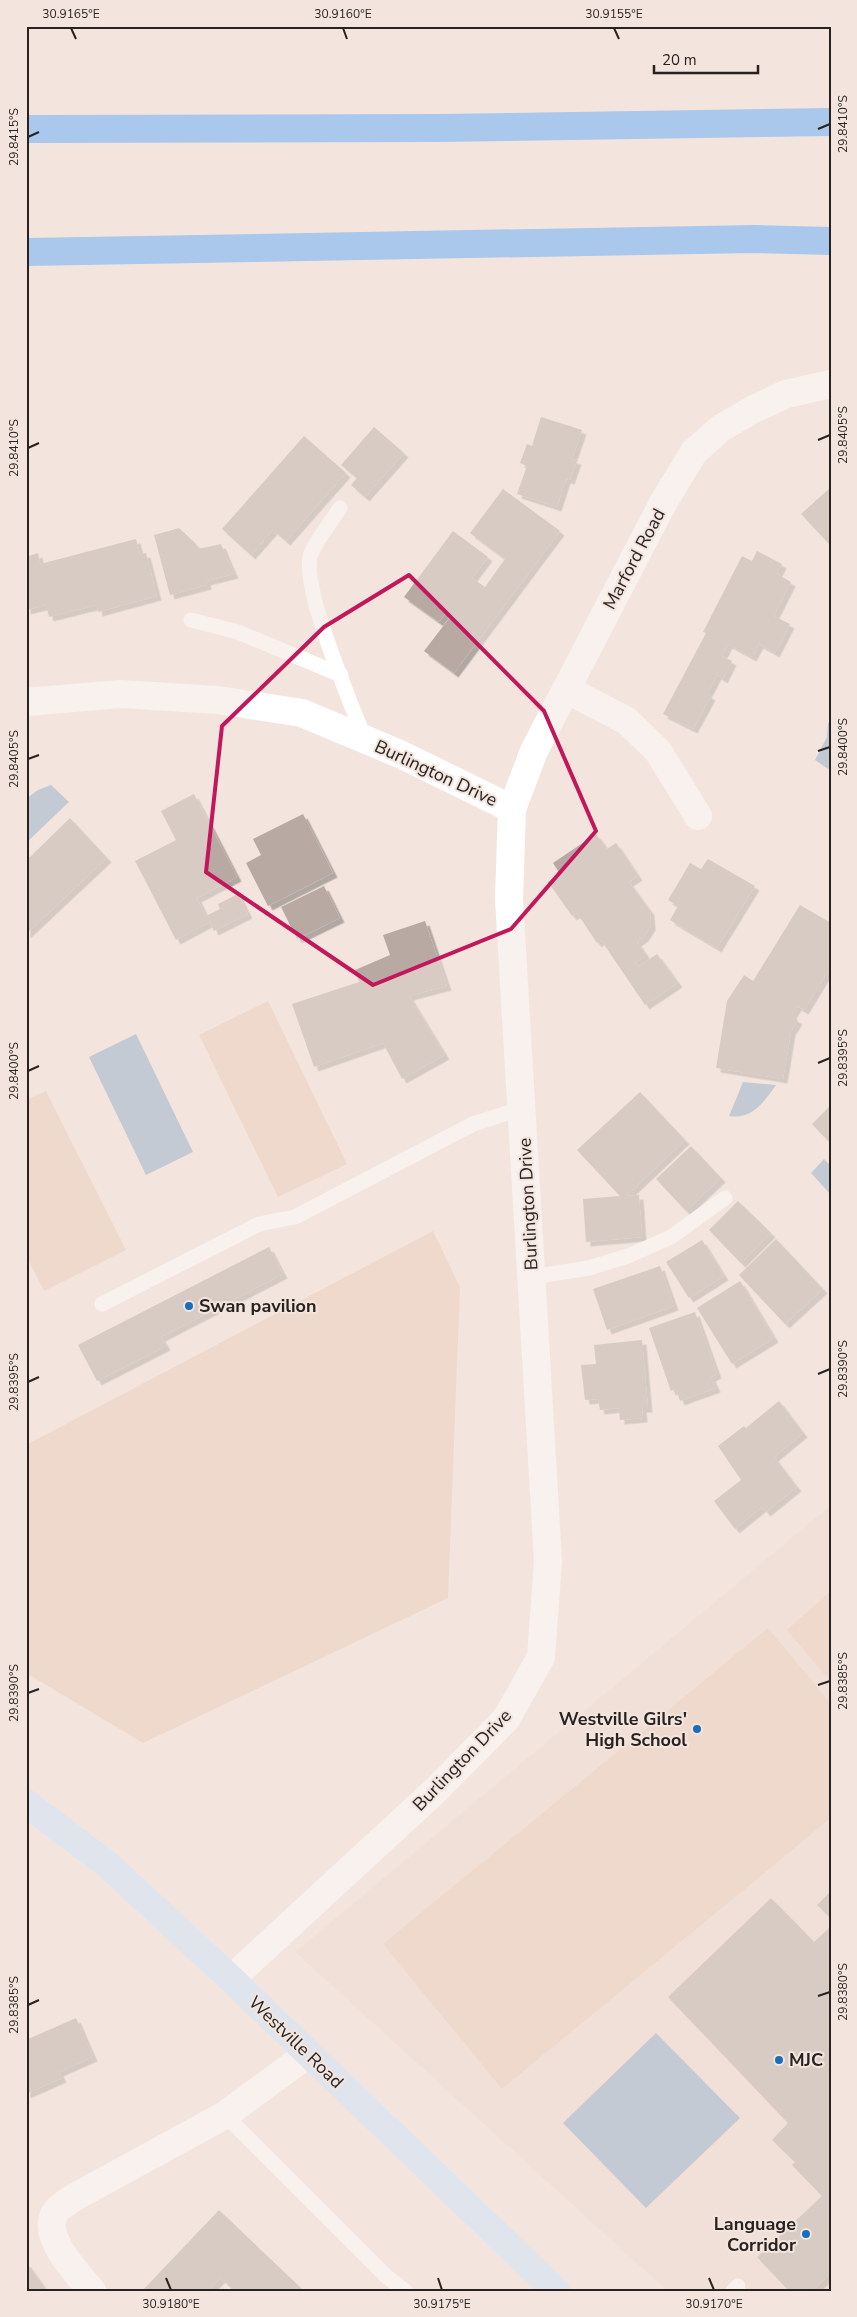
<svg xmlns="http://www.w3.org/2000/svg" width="857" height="2317" viewBox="0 0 857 2317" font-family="'Nunito Sans',sans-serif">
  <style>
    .built { fill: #f0dacf }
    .green { fill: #eacab8 }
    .water { fill: #8da8c6 }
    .building { fill: #b8aaa3; filter: url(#shadow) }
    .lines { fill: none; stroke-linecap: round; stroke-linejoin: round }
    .lane { stroke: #fff; stroke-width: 15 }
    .street { stroke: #fff; stroke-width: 28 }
    .secondary { stroke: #cbe4fe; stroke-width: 28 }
    .highway { stroke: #51a5fc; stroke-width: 28 }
    .marked { fill: none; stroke: #c2185b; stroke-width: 4; stroke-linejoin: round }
    .ticks { fill: none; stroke: #282320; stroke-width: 2 }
    .poi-dot { fill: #186ebb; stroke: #f3e5de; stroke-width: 2 }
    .labels { text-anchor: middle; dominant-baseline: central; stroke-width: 4; stroke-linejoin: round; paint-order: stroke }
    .street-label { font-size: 18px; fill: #282320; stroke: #f3e5de }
    .poi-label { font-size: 18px; font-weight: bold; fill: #282320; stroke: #f3e5de; text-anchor: start }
    .neatline { fill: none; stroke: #282320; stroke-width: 2 }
    .ticks-label { font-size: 12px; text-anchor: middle; fill: #282320 }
  </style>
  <defs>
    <filter id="shadow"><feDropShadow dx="4.5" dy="4.5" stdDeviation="0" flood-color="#0004"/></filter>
  </defs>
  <rect width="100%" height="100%" fill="#f3e5de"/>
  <polygon class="built" points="831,1505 831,2291 667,2291 295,1952"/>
  <g class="green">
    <polygon points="268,1001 347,1164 278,1197 199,1035"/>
    <polygon points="46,1091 126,1250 44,1291 26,1256 26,1100"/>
    <polygon points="433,1231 460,1287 448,1598 143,1743 26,1673 26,1445"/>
    <polygon points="831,1591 831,1682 787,1630"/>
    <polygon points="768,1628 831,1704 831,1818 502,2089 383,1944"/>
  </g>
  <g class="water">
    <polygon points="831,721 831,766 828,769 815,760 827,737 828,723"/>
    <polygon points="51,785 69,802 26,843 26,799 38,790"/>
    <polygon points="136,1034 193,1152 146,1175 89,1057"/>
    <path d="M743,1082L776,1085C764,1102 752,1120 729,1116Z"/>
    <polygon points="824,1159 831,1166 831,1195 811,1173"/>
    <polygon points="656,2033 740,2118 646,2208 563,2123"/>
  </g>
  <g class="building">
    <polygon points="541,417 582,430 572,459 577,460 570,480 566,479 557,507 517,494 527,466 520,463 527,444 532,446"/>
    <polygon points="374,427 404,453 365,497 351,485 357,478 341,465"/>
    <polygon points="304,436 346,473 286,541 273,530 251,555 222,529"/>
    <polygon points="831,487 831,546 801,514"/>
    <polygon points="503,489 560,531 454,673 424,651 451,616 446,612 439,622 404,597 453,531 488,557 472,578 485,587 505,559 470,533"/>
    <polygon points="179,528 196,544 198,549 221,544 234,574 206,581 207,585 170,595 154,535"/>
    <polygon points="136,539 140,554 146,553 157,596 98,612 97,605 49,617 46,605 26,610 26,557 38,553 40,564"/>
    <polygon points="757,551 782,564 777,574 791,582 774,616 790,624 775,653 759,644 752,657 728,644 722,656 732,661 723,679 717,675 707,694 711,696 693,729 663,714 706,633 703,632 742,556 752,561"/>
    <polygon points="194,794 237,877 197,898 206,916 220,909 218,904 238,894 248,914 214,931 210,922 176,940 135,861 176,840 161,811"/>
    <polygon points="303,814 333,873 268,906 246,863 261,855 253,839"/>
    <polygon points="70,818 107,858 26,934 26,854 30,857"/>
    <polygon points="596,834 607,849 616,843 638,876 629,882 650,911 651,926 644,937 637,942 646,955 635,963 638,967 657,954 678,983 645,1005 601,940 597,943 577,913 572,916 548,882 560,874 553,863"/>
    <polygon points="708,859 755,886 717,948 670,920 678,906 668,900 690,863 701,869"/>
    <polygon points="324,886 340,918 297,939 281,907"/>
    <polygon points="800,905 831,923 831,966 804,1010 797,1006 791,1016 798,1020 791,1031 783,1079 716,1068 727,1001 744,975 753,981"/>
    <polygon points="425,921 447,986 409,996 445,1055 402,1079 383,1043 314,1067 292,1004 359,982 355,970 390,955 383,935"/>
    <polygon points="640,1092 685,1140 626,1196 639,1195 642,1237 586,1242 583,1199 620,1196 577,1150"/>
    <polygon points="831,1105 831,1144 812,1124"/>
    <polygon points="691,1146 721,1178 686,1211 656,1179"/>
    <polygon points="738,1201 771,1233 741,1263 709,1230"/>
    <polygon points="776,1239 823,1289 785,1324 739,1275"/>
    <polygon points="702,1240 724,1276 689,1298 666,1262"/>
    <polygon points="269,1247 283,1274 161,1337 166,1346 97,1381 78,1345"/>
    <polygon points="660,1266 674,1306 607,1330 593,1289"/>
    <polygon points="740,1281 774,1338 732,1364 697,1308"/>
    <polygon points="695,1312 717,1374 711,1377 716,1388 680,1401 676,1389 671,1391 649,1328"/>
    <polygon points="642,1340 648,1408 642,1408 643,1418 620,1420 619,1408 600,1410 598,1399 585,1400 581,1365 596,1364 594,1345"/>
    <polygon points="779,1401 803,1433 774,1457 797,1487 766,1512 762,1507 735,1529 714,1501 741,1480 718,1446 744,1426 746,1428"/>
    <polygon points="831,1891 831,1918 817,1905"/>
    <polygon points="771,1898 814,1942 831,1926 831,2273 813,2291 789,2291 757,2257 822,2196 792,2165 795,2162 772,2140 788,2123 668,1997"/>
    <polygon points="76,2018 93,2057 59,2072 62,2078 26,2094 26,2040"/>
    <polygon points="219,2210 304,2291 234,2291 221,2278 208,2291 142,2291"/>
    <polygon points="26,2262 47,2291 26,2291"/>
  </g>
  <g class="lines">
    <g class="lane">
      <path d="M340,508C331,522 318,538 311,553C299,584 352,705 365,740"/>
      <polyline points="191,620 238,632 341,675"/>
      <polyline points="532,1277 589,1268 628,1256 671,1237 725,1198"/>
      <polyline points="102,1304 259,1224 295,1217 473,1124 523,1108"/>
      <polyline points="225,2115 386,2276 405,2291"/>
      <polyline points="733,2291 738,2286"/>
    </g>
    <g class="street">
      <polyline points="566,689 627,721 658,751 698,816"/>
      <polyline points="26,702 121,694 218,700 302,713 402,755 512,809"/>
      <polyline points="231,1979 436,1790 506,1719 541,1657 548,1561 509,899 512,809 534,751 663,503 694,452 721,428 752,410 786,394 831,384"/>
      <path d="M92,2291C78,2274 45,2241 53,2217C56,2208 66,2203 73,2198L225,2115L308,2054"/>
    </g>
    <polyline class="secondary" points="26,1803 108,1865 231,1979 556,2291"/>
    <g class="highway">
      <polyline points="26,129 439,128 831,122"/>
      <polyline points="26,252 754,239 831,241"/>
    </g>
  </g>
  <path d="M0 0H857V2317H0ZM409,575L544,711L596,831L511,929L373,985L206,872L222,726L324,627Z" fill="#f3e5de" fill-opacity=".55" fill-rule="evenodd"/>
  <path class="marked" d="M409,575L544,711L596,831L511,929L373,985L206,872L222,726L324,627Z"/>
  <path class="ticks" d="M71,28L76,39M343,28L347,39M614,28L619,39M818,129L830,124M28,137L39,132M818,440L830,435M28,448L39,443M818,751L830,747M28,759L39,755M818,1063L830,1058M28,1071L39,1066M818,1374L830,1369M28,1382L39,1377M818,1685L830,1681M28,1693L39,1689M818,1996L830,1992M28,2005L39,2000M166,2278L171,2290M438,2278L442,2290M709,2278L714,2290"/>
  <g class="poi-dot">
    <circle cx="189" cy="1306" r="5"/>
    <circle cx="697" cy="1729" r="5"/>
    <circle cx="779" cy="2060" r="5"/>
    <circle cx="806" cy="2234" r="5"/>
  </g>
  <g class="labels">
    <g class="street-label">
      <text transform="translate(634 559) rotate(-62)">Marford Road</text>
      <text transform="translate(436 773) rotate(25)">Burlington Drive</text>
      <text transform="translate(528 1204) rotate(-93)">Burlington Drive</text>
      <text transform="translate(462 1760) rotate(-46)">Burlington Drive</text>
      <text transform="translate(296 2042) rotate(44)">Westville Road</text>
    </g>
    <g class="poi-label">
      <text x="199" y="1306">Swan pavilion</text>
      <text x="687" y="1719" text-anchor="end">Westville Gilrs'<tspan x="687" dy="21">High School</tspan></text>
      <text x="789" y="2060">MJC</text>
      <text x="796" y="2224" text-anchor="end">Language<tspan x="796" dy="21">Corridor</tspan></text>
    </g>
  </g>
  <rect width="857" height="2317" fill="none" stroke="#f3e5de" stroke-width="55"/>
  <path d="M654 65v8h104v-8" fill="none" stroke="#282320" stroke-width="2.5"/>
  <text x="662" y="65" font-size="15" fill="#282320" stroke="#f3e5de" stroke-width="4" paint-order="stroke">20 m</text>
  <rect x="28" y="28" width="802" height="2262" class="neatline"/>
  <g class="ticks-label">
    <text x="71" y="18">30.9165°E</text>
    <text x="343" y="18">30.9160°E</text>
    <text x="614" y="18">30.9155°E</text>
    <text transform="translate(843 124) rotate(-90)" y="4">29.8410°S</text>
    <text transform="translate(14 137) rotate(-90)" y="4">29.8415°S</text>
    <text transform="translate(843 435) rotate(-90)" y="4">29.8405°S</text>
    <text transform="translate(14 448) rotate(-90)" y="4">29.8410°S</text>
    <text transform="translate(843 747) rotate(-90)" y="4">29.8400°S</text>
    <text transform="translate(14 759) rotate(-90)" y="4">29.8405°S</text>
    <text transform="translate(843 1058) rotate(-90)" y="4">29.8395°S</text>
    <text transform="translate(14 1071) rotate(-90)" y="4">29.8400°S</text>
    <text transform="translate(843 1369) rotate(-90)" y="4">29.8390°S</text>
    <text transform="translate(14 1382) rotate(-90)" y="4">29.8395°S</text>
    <text transform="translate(843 1681) rotate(-90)" y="4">29.8385°S</text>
    <text transform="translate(14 1693) rotate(-90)" y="4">29.8390°S</text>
    <text transform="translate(843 1992) rotate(-90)" y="4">29.8380°S</text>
    <text transform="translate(14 2005) rotate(-90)" y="4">29.8385°S</text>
    <text x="171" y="2308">30.9180°E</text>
    <text x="442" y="2308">30.9175°E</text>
    <text x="714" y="2308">30.9170°E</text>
  </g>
</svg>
